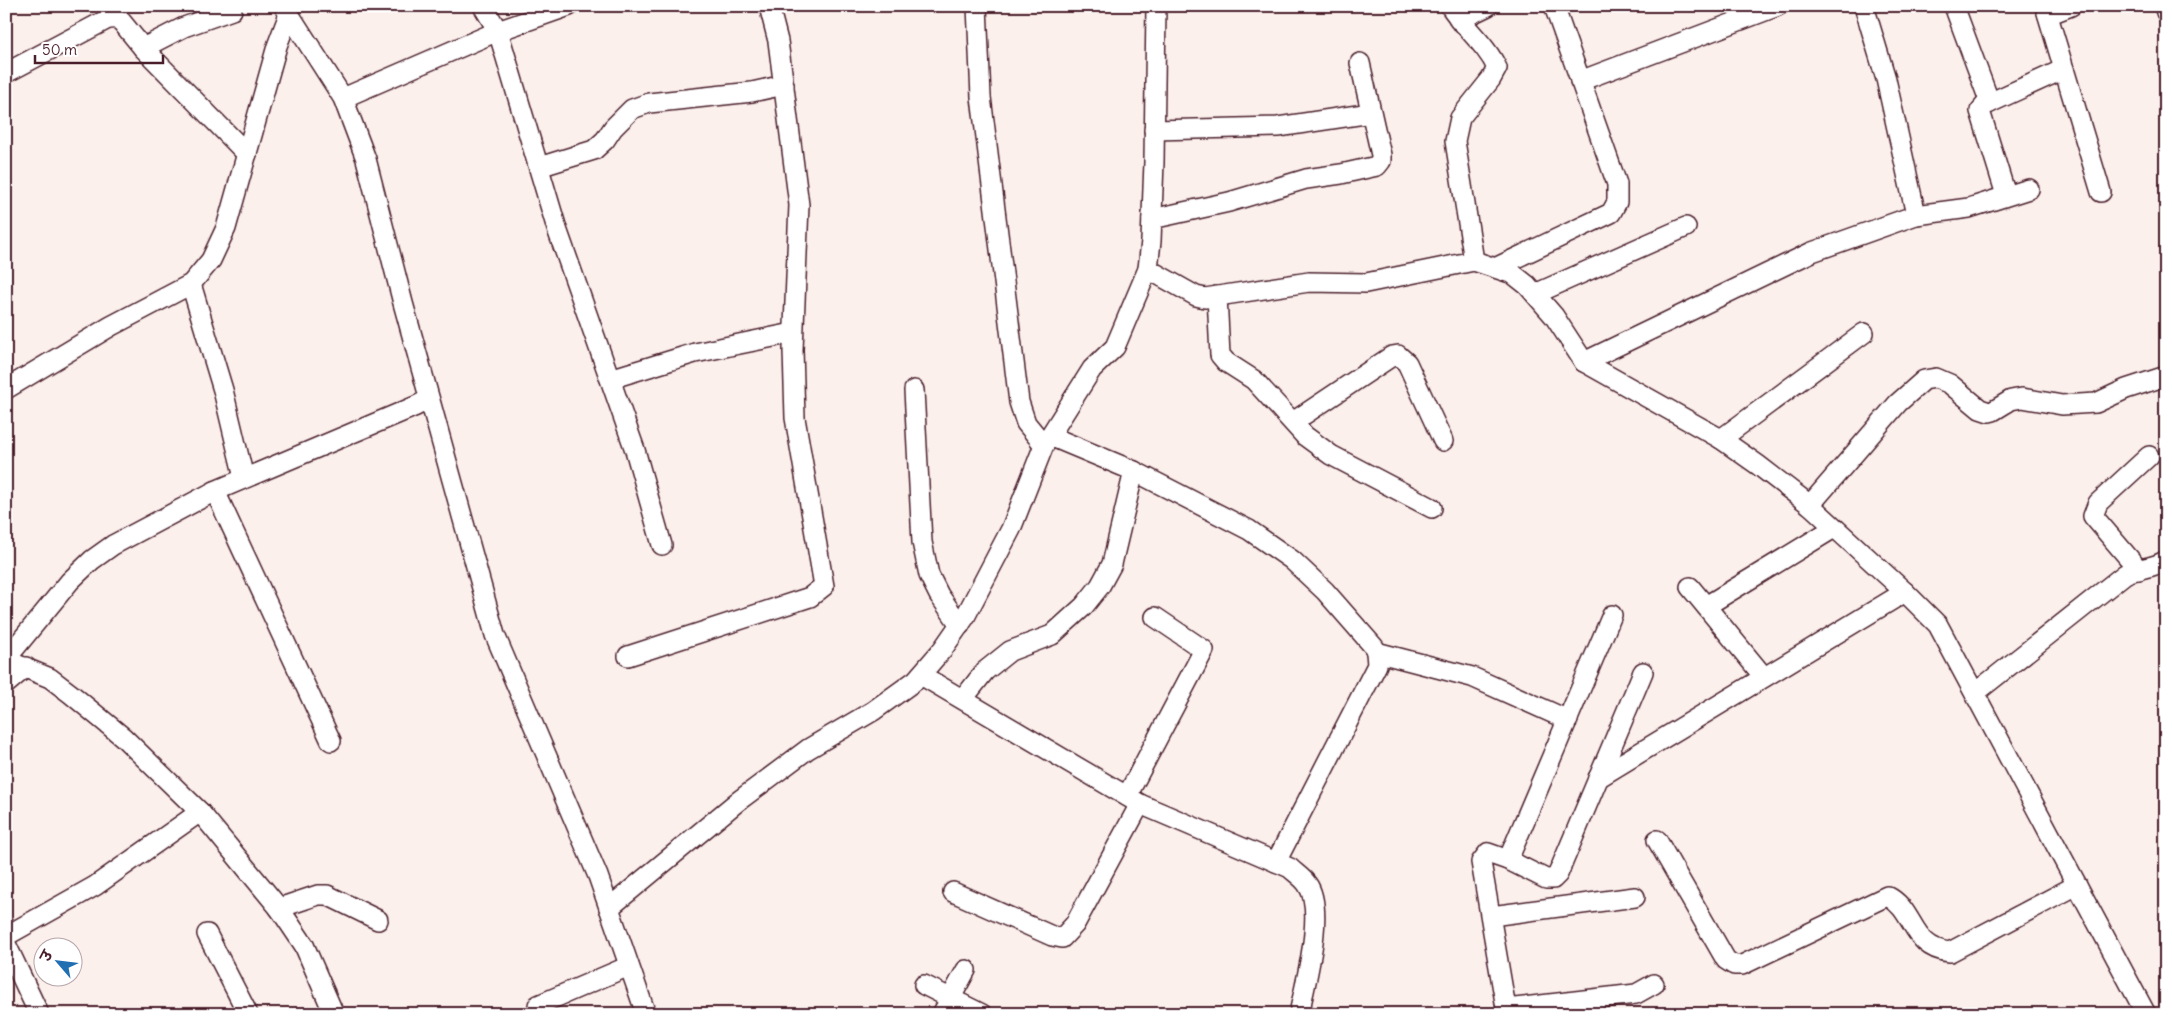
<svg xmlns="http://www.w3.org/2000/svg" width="2172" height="1020" viewBox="0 0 2172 1020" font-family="Delius,'Playpen Sans Deva',sans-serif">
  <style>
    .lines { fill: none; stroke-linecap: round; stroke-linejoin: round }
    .minor-casing { stroke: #4a1f2b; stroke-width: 22 }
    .minor { stroke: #fff; stroke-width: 19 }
  </style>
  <rect width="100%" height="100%" fill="#fbf0ec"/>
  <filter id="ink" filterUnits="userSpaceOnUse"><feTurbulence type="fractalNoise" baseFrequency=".02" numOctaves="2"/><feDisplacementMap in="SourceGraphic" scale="10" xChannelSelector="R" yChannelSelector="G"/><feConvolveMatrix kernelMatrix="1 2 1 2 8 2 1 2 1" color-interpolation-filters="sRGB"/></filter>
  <g filter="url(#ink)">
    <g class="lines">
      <defs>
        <g id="minor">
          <polyline points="284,6 343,98 366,159 403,303 495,635 598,876 646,1014"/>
          <polyline points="483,6 498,31 557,229 635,450 662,545"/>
          <polyline points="977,6 981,97 1019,402 1026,423 1044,445"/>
          <path d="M1450,6C1464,28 1486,44 1497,68L1491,79L1460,118L1455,141L1474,261"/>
          <polyline points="1864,6 1886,79 1916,215"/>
          <polyline points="1954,6 1990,103"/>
          <polyline points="2045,6 2101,192"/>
          <polyline points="2164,6 2166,12"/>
          <polyline points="2048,15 2071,6"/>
          <polyline points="1459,20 1488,6"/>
          <polyline points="143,48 184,27 232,10"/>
          <path d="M6,73L106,20C112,18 116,18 121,21L143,48L247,154"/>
          <polyline points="1580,81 1778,6"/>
          <polyline points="343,98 498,31 569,6"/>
          <polyline points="1154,130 1278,127 1371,113"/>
          <polyline points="539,167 594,150 605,140 613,128 632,109 649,103 752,92 784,85"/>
          <polyline points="2006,195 1980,111 1985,105 2064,69"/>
          <polyline points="1152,219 1229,202 1306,179 1341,174 1377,166 1381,161 1381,155 1360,63"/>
          <polyline points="1497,267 1611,213 1617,202 1617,184 1554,6"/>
          <polyline points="1148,269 1196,296 1205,298 1309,282 1366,283 1474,261 1513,274 1527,285 1554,316 1584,362 1721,439 1758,465 1810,505 1905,592 1938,625 2146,1014"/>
          <polyline points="191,284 223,390 244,478"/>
          <polyline points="1535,294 1686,227"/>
          <polyline points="1217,296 1220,355 1226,362 1254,380 1305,436 1331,455 1432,508"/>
          <polyline points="1584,362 1812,252 1916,215 1969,208 2029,189"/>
          <polyline points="610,379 695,353 793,333"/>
          <polyline points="6,389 111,326 191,284 211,260 226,228 277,46 289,14"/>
          <polyline points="914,390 922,542 929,575 939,595 960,625"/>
          <polyline points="1293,422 1392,356 1398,355 1407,363 1443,441"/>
          <polyline points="1050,436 1134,471 1249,530 1292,560 1325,591 1374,647 1376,652 1377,665 1276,862"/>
          <polyline points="1721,439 1864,333"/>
          <polyline points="215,491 331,741"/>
          <polyline points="1810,505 1898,403 1924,380 1936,378 1950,384 1980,409 1989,412 1993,411 2011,400 2022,398 2062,405 2096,403 2126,389 2166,376"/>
          <polyline points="2139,570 2093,516 2098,503 2149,456"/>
          <polyline points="1690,587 1764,677"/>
          <polyline points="1706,606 1834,528"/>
          <polyline points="1376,652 1472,677 1568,720"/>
          <polyline points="628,656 810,597 824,586 795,418 793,350 799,205 778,41 769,6"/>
          <polyline points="6,659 70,581 92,560 113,545 215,491 416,406 429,399"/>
          <polyline points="6,660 50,678 71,694 123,737 200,812 279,908 304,945 334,1014"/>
          <polyline points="921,675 1140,804 1075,924 1062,938 1052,936 953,892"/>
          <polyline points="6,684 26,667"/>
          <path d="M1975,693L2125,574C2139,567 2153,569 2166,560"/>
          <polyline points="963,699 985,671 1010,651 1052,635 1084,606 1100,586 1112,564 1134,471"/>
          <polyline points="1598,778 1905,592"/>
          <polyline points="1127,796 1204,650 1155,617"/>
          <path d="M1140,804L1290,868C1295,873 1303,878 1307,884C1326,909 1305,984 1299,1014"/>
          <path d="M1657,840L1726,960L1734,965H1742L1887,896C1916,910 1910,948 1950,952L2077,885"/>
          <polyline points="1508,860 1546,879 1553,879 1558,874 1643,672"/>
          <polyline points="279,908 318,895 327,895 378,920"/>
          <polyline points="609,908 737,802 808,749 873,711 916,680 942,650 965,617 1011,529 1044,445 1092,369 1115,347 1148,269 1151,241 1154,162 1156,6"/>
          <polyline points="1491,916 1635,897"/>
          <polyline points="207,934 248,1014"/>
          <polyline points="6,936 95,886 200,812"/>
          <polyline points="6,944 39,1014"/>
          <polyline points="924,985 982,1014"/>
          <polyline points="538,1005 629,966"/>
          <polyline points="1506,1009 1636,994 1654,984"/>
          <polyline points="942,1014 966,970"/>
          <polyline points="1507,1014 1481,862 1488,853 1508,860 1612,615"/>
        </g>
      </defs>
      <use href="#minor" class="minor-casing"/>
      <use href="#minor" class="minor"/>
    </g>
  </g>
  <rect width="2172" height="1020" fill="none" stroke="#fff" stroke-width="25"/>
  <rect x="12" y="12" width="2147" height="995" fill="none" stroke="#4a1f2b" stroke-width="2" filter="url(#ink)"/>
  <g transform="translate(58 962) rotate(298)"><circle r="24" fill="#ffffff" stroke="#b7a5aa"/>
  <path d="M0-4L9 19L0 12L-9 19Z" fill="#1f6fb2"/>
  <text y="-8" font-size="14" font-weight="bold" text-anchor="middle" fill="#4a1f2b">उ</text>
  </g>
  <path d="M35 55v8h128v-8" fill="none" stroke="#4a1f2b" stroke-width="2.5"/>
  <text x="42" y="55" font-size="15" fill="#4a1f2b" stroke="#ffffff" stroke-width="4" paint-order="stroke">50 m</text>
</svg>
